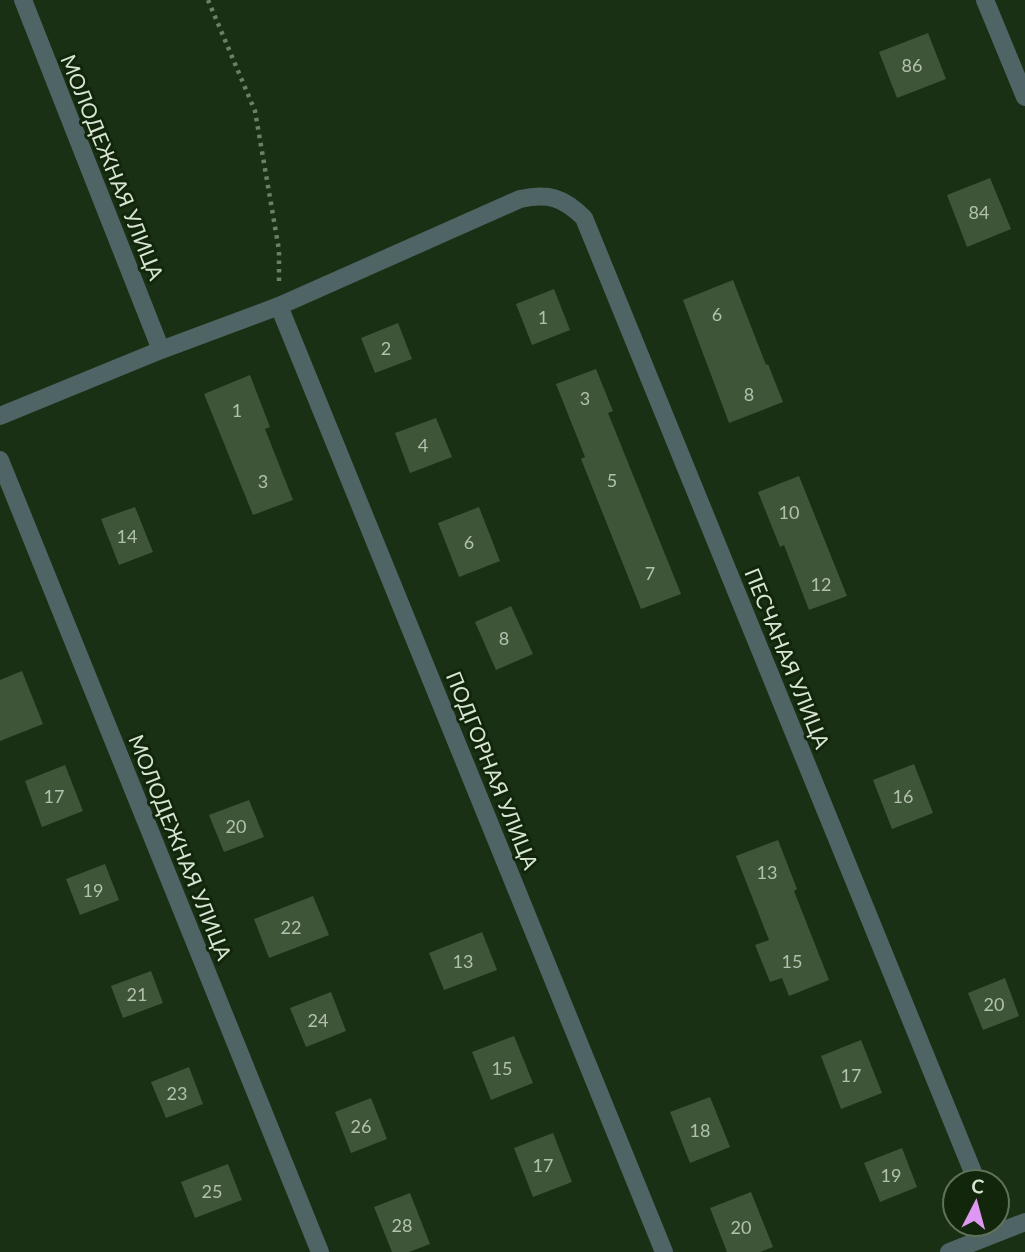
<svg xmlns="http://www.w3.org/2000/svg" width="1025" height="1252" viewBox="0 0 1025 1252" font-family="Lato,sans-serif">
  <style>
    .building { fill: #3e5537 }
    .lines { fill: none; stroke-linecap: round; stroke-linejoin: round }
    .path { stroke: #6d7f68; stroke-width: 4.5; stroke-dasharray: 3.5 5; stroke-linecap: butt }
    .minor { stroke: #4f6465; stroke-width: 18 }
    .labels { text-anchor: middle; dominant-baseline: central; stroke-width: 6; stroke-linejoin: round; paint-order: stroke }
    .number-label { font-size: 18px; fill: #b2c1ad }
    .street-label { font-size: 21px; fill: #d8e5d4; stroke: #11260a }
  </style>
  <rect width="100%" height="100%" fill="#1a3014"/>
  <g class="building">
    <polygon points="928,33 946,79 897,98 879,52"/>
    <polygon points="990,178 1011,229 967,247 947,195"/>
    <polygon points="733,280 766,365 768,364 783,402 729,423 683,300"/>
    <polygon points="554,289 570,330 532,345 516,304"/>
    <polygon points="398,323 412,359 375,373 361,338"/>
    <polygon points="596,369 613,411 608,413 681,594 641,609 581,459 585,457 556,384"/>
    <polygon points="250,375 270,427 265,429 293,500 253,515 204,394"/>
    <polygon points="436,418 452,457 410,473 395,433"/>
    <polygon points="799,476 847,596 809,610 784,545 780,547 758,492"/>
    <polygon points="135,507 153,552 119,565 101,519"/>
    <polygon points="479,507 500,561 459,577 438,523"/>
    <polygon points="511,606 533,654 496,670 475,622"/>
    <polygon points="22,671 43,724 0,741 0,680"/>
    <polygon points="914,764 933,813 892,829 873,780"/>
    <polygon points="65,765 83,811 42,827 25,781"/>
    <polygon points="249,800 264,837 224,852 209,815"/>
    <polygon points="778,840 797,889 794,891 829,980 789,996 782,978 770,982 755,945 769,940 736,856"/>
    <polygon points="105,864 119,900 80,915 66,879"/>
    <polygon points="313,896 329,935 269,958 254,919"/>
    <polygon points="482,932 497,970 444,990 429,953"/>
    <polygon points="151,971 163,1003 123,1018 111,986"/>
    <polygon points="1005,978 1019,1016 983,1030 968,993"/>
    <polygon points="331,992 346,1031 306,1047 290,1008"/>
    <polygon points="514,1036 533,1083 491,1100 472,1052"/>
    <polygon points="861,1040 882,1093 841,1109 821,1056"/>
    <polygon points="189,1067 203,1104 166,1118 151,1082"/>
    <polygon points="710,1097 730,1147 690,1163 670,1112"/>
    <polygon points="371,1098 387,1139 351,1153 335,1112"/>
    <polygon points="553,1133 572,1182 533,1197 514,1148"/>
    <polygon points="902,1148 917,1187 880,1202 864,1163"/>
    <polygon points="228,1164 242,1200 195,1218 181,1182"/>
    <polygon points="751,1192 773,1247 760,1252 727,1252 710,1208"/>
    <polygon points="410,1193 430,1244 409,1252 392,1252 374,1207"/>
  </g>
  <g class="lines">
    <polyline class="path" points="208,0 255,111 279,250 279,284"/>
    <g class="minor">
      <polyline points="23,0 161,350"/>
      <polyline points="985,0 1025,97"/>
      <polyline points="279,306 664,1252"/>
      <path d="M0,416L161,350L279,306L520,199C548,193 563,197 584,218L977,1182"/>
      <polyline points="0,460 320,1252"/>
      <polyline points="949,1252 1025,1222"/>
    </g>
  </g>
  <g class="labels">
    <g class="number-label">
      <text x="912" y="65">86</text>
      <text x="979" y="212">84</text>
      <text x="717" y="314">6</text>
      <text x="543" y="317">1</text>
      <text x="386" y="348">2</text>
      <text x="749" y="394">8</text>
      <text x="585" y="398">3</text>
      <text x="237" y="410">1</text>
      <text x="423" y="445">4</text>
      <text x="612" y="480">5</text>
      <text x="263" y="481">3</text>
      <text x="789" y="512">10</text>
      <text x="127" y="536">14</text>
      <text x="469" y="542">6</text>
      <text x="650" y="573">7</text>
      <text x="821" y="584">12</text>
      <text x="504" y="638">8</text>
      <text x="54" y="796">17</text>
      <text x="903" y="796">16</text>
      <text x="236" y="826">20</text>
      <text x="767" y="872">13</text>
      <text x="93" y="890">19</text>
      <text x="291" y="927">22</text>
      <text x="463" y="961">13</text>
      <text x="792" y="961">15</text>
      <text x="137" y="994">21</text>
      <text x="994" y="1004">20</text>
      <text x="318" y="1020">24</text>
      <text x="502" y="1068">15</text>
      <text x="851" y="1075">17</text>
      <text x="177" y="1093">23</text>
      <text x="361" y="1126">26</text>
      <text x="700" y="1130">18</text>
      <text x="543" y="1165">17</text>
      <text x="891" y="1175">19</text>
      <text x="212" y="1191">25</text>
      <text x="402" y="1225">28</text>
      <text x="741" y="1227">20</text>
    </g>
    <g class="street-label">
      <text transform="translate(113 167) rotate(68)">МОЛОДЕЖНАЯ УЛИЦА</text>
      <text transform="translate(788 658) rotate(68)">ПЕСЧАНАЯ УЛИЦА</text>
      <text transform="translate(493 770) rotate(68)">ПОДГОРНАЯ УЛИЦА</text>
      <text transform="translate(181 847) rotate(68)">МОЛОДЕЖНАЯ УЛИЦА</text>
    </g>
  </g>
  <g transform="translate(976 1203) rotate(6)"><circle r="33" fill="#11260a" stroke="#61725b" stroke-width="2"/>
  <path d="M0-5L12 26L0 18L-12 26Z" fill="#de98f2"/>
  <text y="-10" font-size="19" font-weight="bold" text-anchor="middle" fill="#d8e5d4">С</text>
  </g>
</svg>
